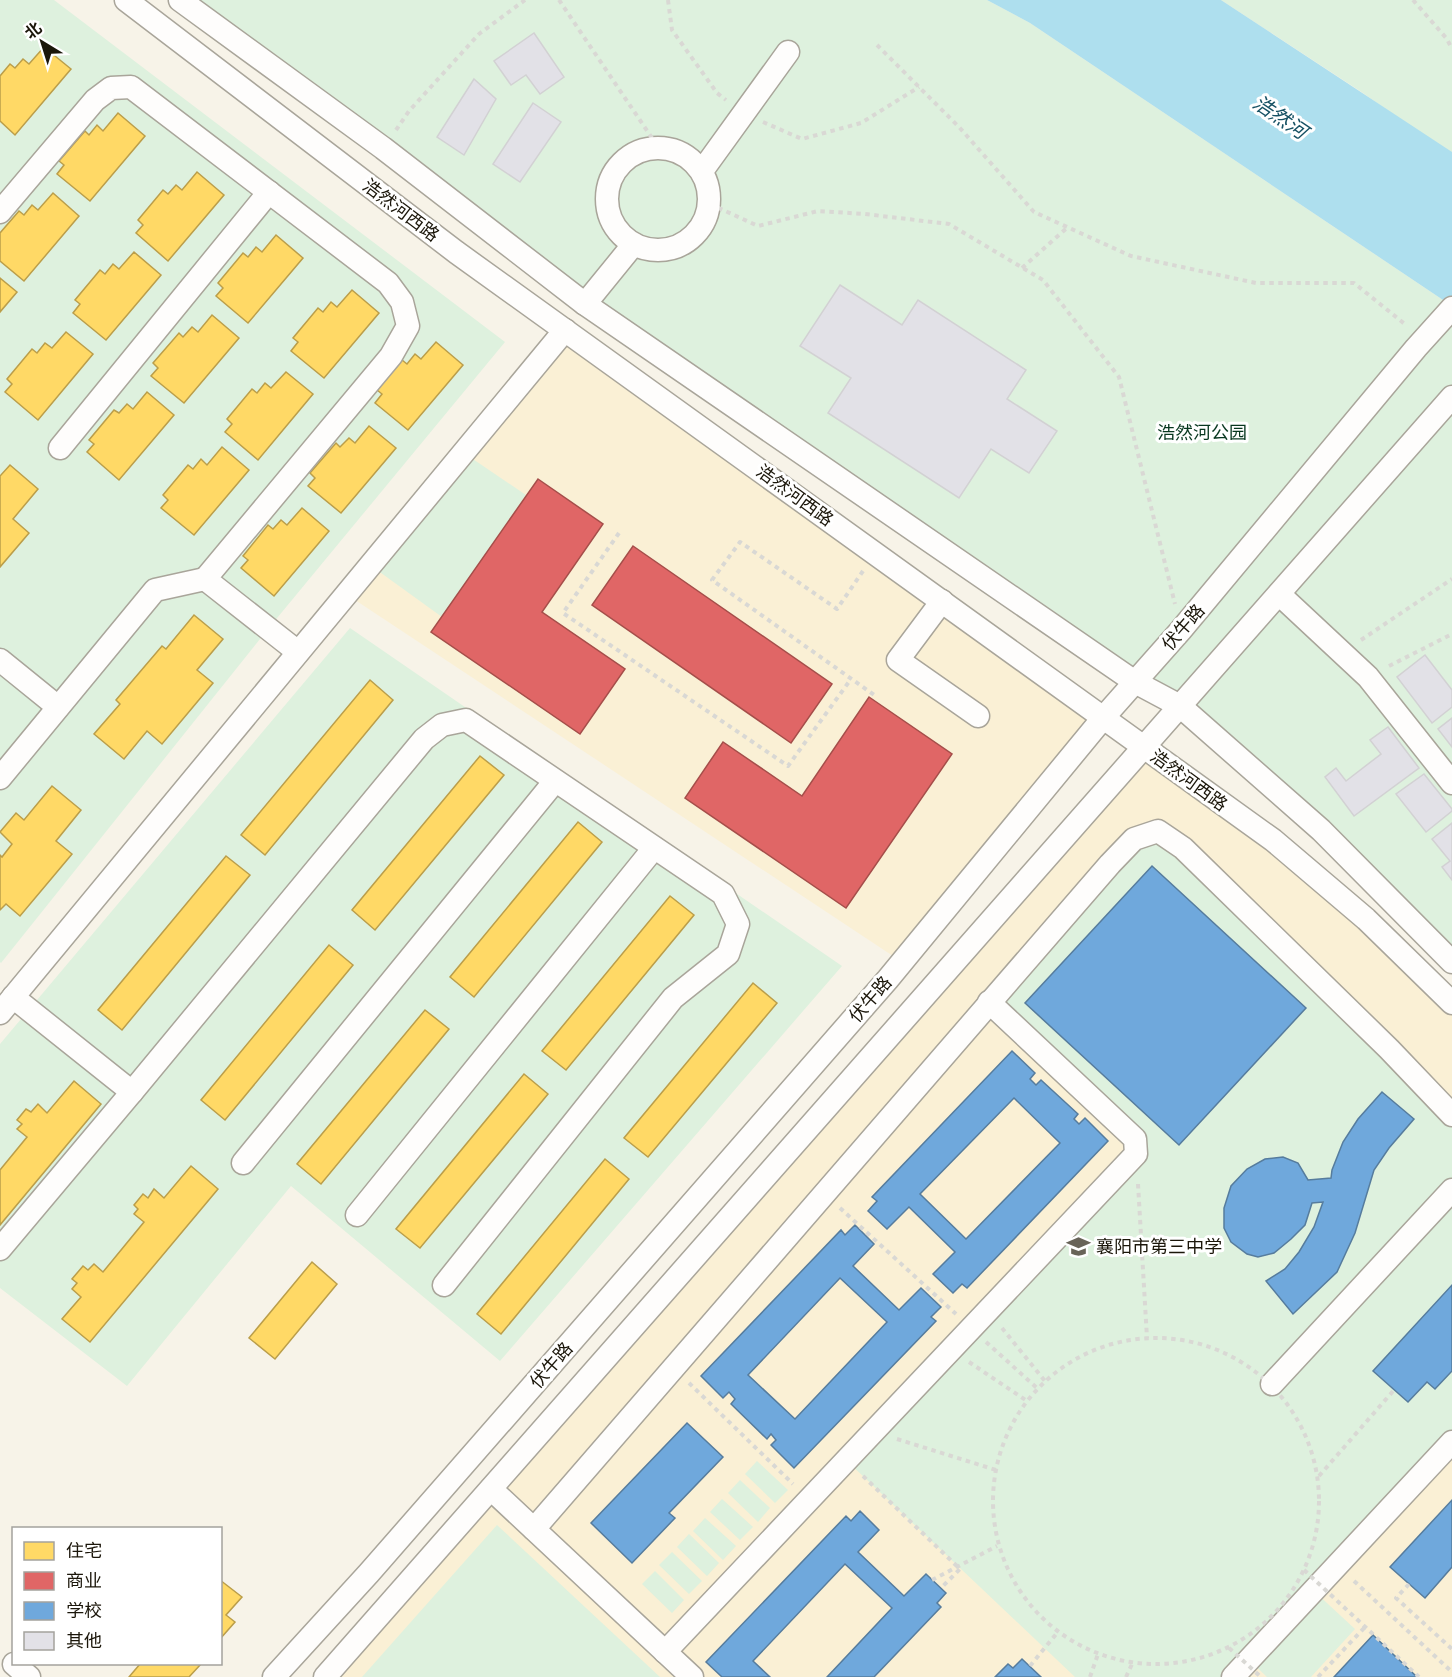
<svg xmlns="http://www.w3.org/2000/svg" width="1452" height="1677" viewBox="0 0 1452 1677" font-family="'PT Sans Narrow','Noto Sans SC',sans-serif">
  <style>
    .built { fill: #faf0d5 }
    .green { fill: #def1de }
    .water { fill: #aedfee }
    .homes { fill: #ffd966; stroke: #bb9e4a; stroke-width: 1.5 }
    .shops { fill: #e06666; stroke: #a54e4a; stroke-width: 1.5 }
    .schools { fill: #6fa8dc; stroke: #567c9d; stroke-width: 1.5; fill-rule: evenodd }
    .building { fill: #e2e1e7; stroke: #d2d1d3; stroke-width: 1.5 }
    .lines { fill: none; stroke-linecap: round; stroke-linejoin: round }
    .minor-casing { stroke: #a9a59a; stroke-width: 25 }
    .path { stroke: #d9d8d4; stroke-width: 4; stroke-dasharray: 4.5 4.5; stroke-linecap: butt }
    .minor { stroke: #fefdfc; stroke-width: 22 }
    .path-bridge { stroke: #d9d8d4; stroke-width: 4; stroke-dasharray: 4.5 4.5; stroke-linecap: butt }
    .labels { text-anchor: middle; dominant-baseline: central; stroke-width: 6; stroke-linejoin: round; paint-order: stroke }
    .street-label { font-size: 18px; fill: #1b160a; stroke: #fff }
    .park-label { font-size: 18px; fill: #07371f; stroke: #fff }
    .poi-label { font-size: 18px; fill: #1b160a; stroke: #fff; text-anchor: start }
    .water-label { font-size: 20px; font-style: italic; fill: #165164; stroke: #fff }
  </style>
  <rect width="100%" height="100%" fill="#f7f3e8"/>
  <g class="built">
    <polygon points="565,330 1103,718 902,962 346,594"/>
    <polygon points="1144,747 1273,840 1452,1003 1452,1677 325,1677"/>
  </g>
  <g class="green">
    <polygon points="0,0 54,0 505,342 268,629 1,963 0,962"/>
    <polygon points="180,0 987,0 1030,23 1452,306 1452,962 1387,895 1135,682 585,304"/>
    <polygon points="1221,0 1452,0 1452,155 1360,91"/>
    <polygon points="464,453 526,495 442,617 370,565"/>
    <polygon points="350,628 842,966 500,1361 291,1186 127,1386 0,1288 0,1044"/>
    <polygon points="1158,831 1452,1115 1452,1442 1314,1591 1355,1629 1311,1677 1267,1677 1249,1660 1233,1677 1075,1677 846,1460 1136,1154 989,1002 1110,864"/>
    <polygon points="757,1461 788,1490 775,1503 745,1474"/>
    <polygon points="740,1480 770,1508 758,1522 728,1493"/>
    <polygon points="722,1499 753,1527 740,1540 710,1512"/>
    <polygon points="705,1518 736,1546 723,1560 693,1531"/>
    <polygon points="497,1525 660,1677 362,1677"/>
    <polygon points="689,1534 719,1563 707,1576 677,1547"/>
    <polygon points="672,1552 702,1581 689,1594 659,1565"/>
    <polygon points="655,1571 684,1600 672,1613 642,1584"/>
  </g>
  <polygon class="water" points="987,0 1221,0 1452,152 1452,306 1030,23"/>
  <g class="homes">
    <polygon points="44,47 71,69 15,135 0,121 0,76 10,64 15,68 23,59 29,64"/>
    <polygon points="118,113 145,136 90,201 57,174 64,165 59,161 85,131 89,135 97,125 103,131"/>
    <polygon points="197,172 224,195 168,261 136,233 143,225 138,220 163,190 168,194 176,185 182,190"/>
    <polygon points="53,193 79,216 24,281 0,261 0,233 19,211 24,215 32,205 38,210"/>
    <polygon points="276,235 303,258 248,323 216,296 223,288 218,283 243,253 248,257 256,247 262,252"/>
    <polygon points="134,252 161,275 106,340 73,313 80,304 75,300 100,270 105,274 113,264 119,269"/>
    <polygon points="0,278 17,292 0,312"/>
    <polygon points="352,290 379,313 324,378 291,351 298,342 293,338 318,308 323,312 331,302 337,307"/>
    <polygon points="212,315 239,338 184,403 151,376 158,368 153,363 179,333 183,337 192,327 198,332"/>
    <polygon points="66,332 93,354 38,420 5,392 12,384 7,379 32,349 37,353 45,343 52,348"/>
    <polygon points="436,342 463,365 408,430 375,403 382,394 377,390 402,360 407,364 415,354 421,359"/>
    <polygon points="286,372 313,394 258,460 225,432 232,424 227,419 252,389 257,393 265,383 271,388"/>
    <polygon points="147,392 174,415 119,480 87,452 94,444 89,440 114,410 119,413 127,404 133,409"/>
    <polygon points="369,426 396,448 341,513 308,486 315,478 310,473 336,443 340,447 349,438 355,443"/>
    <polygon points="222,447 249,470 194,535 161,508 168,500 163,495 188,465 193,469 201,459 207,465"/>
    <polygon points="10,465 38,489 13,519 29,533 0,567 0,476"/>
    <polygon points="302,508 329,531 274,596 241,568 248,560 243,556 268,525 273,529 281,520 287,525"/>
    <polygon points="194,615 223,639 197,670 213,683 162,744 147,731 124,759 94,734 120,704 116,700 162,646 166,649"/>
    <polygon points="370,680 393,700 265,855 241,835"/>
    <polygon points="480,756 504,775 375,930 352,910"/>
    <polygon points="52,786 81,810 56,841 72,854 20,916 6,904 0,910 0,855 2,857 12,844 0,832 16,813 24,820"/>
    <polygon points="578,822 602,842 474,997 450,977"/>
    <polygon points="226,856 250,875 122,1030 98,1010"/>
    <polygon points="670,896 694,915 566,1070 542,1051"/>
    <polygon points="329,945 353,965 225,1120 201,1100"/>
    <polygon points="753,983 777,1003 648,1157 624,1138"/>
    <polygon points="425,1010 449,1029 321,1184 297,1164"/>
    <polygon points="524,1074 548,1094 420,1248 396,1229"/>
    <polygon points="74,1081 101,1104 0,1225 0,1170 27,1137 17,1129 22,1124 17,1120 26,1109 31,1112 38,1104 47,1113"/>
    <polygon points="605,1159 629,1179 501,1334 477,1314"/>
    <polygon points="191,1166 218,1189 90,1342 62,1319 81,1297 72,1289 77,1283 72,1279 83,1266 88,1270 94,1264 103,1272 144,1222 134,1214 138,1209 134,1205 143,1194 148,1198 154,1189 164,1198"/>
    <polygon points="312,1262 337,1284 275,1359 249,1338"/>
    <polygon points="220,1580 242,1597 226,1615 235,1622 220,1639"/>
    <polygon points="140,1664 201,1664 189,1677 129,1677"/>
  </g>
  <g class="shops">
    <polygon points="538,479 603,524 542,612 625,669 580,734 431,632"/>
    <polygon points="633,546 832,684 791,743 592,605"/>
    <polygon points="869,697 952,754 846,908 685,798 723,742 802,796"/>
  </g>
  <g class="schools">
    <polygon points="1152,866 1306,1008 1179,1145 1025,1003"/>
    <path d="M1012,1051L1035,1073L1030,1079L1036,1085L1041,1080L1078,1114L1074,1119L1079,1124L1085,1118L1108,1141L967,1288L962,1284L953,1293L933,1274L955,1252L909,1207L887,1229L868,1211L877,1201L872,1197ZM1014,1098L1060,1143L966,1239L920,1194Z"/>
    <polygon points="1382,1092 1414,1119 1389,1148 1374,1170 1355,1233 1337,1272 1293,1314 1266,1281 1285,1269 1299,1252 1314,1227 1323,1202 1312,1203 1305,1225 1291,1239 1274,1253 1258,1257 1247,1254 1231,1242 1224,1228 1224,1208 1231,1186 1247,1169 1265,1159 1283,1157 1298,1163 1308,1180 1331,1178 1332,1170 1343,1142 1358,1119"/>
    <path d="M855,1225L874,1244L853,1266L899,1310L921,1288L941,1307L931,1317L936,1321L794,1468L771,1445L776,1440L771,1434L767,1439L731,1404L735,1399L729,1392L723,1398L701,1376L841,1230L845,1235ZM840,1278L887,1322L795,1419L748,1375Z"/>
    <polygon points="1452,1285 1452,1371 1435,1389 1427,1382 1408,1402 1373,1371"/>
    <polygon points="687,1423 723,1457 669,1513 675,1518 632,1563 591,1523"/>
    <polygon points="1452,1500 1452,1567 1425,1598 1390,1567"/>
    <polygon points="860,1511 879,1530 858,1552 904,1596 926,1574 946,1593 937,1603 941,1607 874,1677 827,1677 892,1608 845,1564 753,1661 770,1677 722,1677 706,1662 846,1516 851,1521"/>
    <polygon points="1373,1635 1417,1677 1334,1677"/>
    <polygon points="1022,1659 1041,1677 995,1677 1008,1664 1013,1668"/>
  </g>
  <g class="building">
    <polygon points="534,33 564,77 540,94 526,75 511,85 494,61"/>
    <polygon points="474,79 496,99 464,155 437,137"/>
    <polygon points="533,103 561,122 520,182 493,164"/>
    <polygon points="840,285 902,325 918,300 1026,370 1007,399 1057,431 1029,473 991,449 959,498 828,413 851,378 800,346"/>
    <polygon points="1425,655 1452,690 1452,707 1432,723 1397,677"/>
    <polygon points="1452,718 1452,747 1438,729"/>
    <polygon points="1388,727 1419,768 1354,816 1325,777 1336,768 1346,781 1381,754 1370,740"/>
    <polygon points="1424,774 1452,809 1452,811 1426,832 1396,794"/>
    <polygon points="1452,823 1452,880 1442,867 1450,861 1432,839"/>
  </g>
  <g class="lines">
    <defs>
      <g id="minor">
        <polyline points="126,0 456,252 1273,840 1366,919 1452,1003"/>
        <polyline points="180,0 383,148 585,304 1135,682 1180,706 1321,830 1452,962"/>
        <circle cx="658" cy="199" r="51"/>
        <polyline points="702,171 788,52"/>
        <polyline points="0,212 95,100 111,88 131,87 388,283 402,302 408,326 391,356 205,579 298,652"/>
        <polyline points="585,304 633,245"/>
        <polyline points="60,448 269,192"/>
        <polyline points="1279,594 1368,677 1452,783"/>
        <polyline points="942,601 898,660 978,716"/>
        <polyline points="0,660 58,707"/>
        <polyline points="0,778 155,590 205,579"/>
        <polyline points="13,997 132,1092 424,739 442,725 466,720 723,894 738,924 728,954 673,998 444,1285"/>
        <polyline points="0,1013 565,330"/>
        <polyline points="243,1163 555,781"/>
        <polyline points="357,1215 654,848"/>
        <polyline points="0,1249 132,1092"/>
        <polyline points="1272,1384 1452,1190"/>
        <polyline points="491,1489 692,1677"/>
        <polyline points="534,1529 1110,864 1134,839 1158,831 1183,848 1389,1049 1452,1115"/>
        <polyline points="665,1652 1136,1154 1135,1139 989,1002"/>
        <polyline points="14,1664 29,1677"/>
        <polyline points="274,1677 369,1573 888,979 1103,718 1181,630 1416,348 1452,308"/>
        <polyline points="325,1677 1452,397"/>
        <polyline points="1233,1677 1452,1442"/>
      </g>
    </defs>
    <use href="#minor" class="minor-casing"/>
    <g class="path">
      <polyline points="559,0 658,147"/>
      <polyline points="668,0 672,30 717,93 726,100"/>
      <polyline points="1413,0 1447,39 1452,49"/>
      <polyline points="877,45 959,127 1034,212 1131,256 1256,283 1354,283 1406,325"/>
      <polyline points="763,122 802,139 861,123 919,87"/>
      <polyline points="396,130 409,111 479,34 525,0"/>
      <polyline points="710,204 758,226 818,211 865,214 949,224 1043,280 1119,377 1175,604"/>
      <polyline points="1022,268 1068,227"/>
      <polyline points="619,533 563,613 788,766 851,679"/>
      <polyline points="863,571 837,609 740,542 712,580 877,697"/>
      <polyline points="1361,640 1452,579"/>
      <polyline points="1389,666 1452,634"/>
      <polyline points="1138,1184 1147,1338"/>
      <polyline points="840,1208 956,1314"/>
      <polyline points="1002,1328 1045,1381"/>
      <circle cx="1156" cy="1501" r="163"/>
      <polyline points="986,1342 1037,1388"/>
      <polyline points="969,1362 1027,1401"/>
      <polyline points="689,1383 793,1484"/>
      <polyline points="897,1439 996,1470"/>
      <polyline points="863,1476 960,1569 941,1588"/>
      <polyline points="1319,1476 1394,1390"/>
      <polyline points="1354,1581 1452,1672"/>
      <polyline points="1409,1584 1396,1598 1452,1649"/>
      <polyline points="1030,1666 1057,1633"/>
      <polyline points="1090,1677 1098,1654"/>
      <polyline points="1126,1677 1133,1662"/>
      <polyline points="1318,1677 1365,1627"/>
    </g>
    <use href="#minor" class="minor"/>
    <g class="path-bridge">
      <polyline points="1304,1570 1419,1677"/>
      <polyline points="932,1580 997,1546"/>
      <polyline points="1229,1648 1261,1677"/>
    </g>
  </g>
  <defs>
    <symbol id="school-bare" viewBox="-9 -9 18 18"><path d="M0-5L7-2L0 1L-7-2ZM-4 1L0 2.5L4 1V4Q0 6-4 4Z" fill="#686358" stroke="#fff" stroke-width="2.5" paint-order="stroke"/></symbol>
  </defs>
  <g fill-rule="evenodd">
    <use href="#school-bare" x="1062" y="1230" width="33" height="33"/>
  </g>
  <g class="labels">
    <g class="street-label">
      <text transform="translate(401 210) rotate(37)">浩然河西路</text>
      <text transform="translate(795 495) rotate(36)">浩然河西路</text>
      <text transform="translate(1183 627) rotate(-49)">伏牛路</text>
      <text transform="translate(1189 780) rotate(36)">浩然河西路</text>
      <text transform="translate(870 999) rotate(-49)">伏牛路</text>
      <text transform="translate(551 1365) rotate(-49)">伏牛路</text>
    </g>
    <g class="park-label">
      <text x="1202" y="432">浩然河公园</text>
    </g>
    <g class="poi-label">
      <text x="1096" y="1246">襄阳市第三中学</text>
    </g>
    <g class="water-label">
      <text transform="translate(1280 117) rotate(34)">浩然河</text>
    </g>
  </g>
  <rect x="12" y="1527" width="210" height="138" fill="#ffffff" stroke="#a4a29d" stroke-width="1.5"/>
  <rect x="24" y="1542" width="30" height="18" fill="#ffd966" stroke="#a4a29d" stroke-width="1.5"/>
  <text x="66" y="1557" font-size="18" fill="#1b160a">住宅</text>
  <rect x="24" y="1572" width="30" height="18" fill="#e06666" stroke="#a4a29d" stroke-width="1.5"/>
  <text x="66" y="1587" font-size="18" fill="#1b160a">商业</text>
  <rect x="24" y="1602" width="30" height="18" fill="#6fa8dc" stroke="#a4a29d" stroke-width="1.5"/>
  <text x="66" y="1617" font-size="18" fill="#1b160a">学校</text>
  <rect x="24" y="1632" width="30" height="18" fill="#e2e1e7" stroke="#a4a29d" stroke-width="1.5"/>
  <text x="66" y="1647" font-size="18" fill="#1b160a">其他</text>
  <g transform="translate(42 42) rotate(322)" stroke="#ffffff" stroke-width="4.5" paint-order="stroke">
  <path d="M0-4.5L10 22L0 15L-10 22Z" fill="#1b160a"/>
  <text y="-9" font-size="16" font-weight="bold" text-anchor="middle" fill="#1b160a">北</text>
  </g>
</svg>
